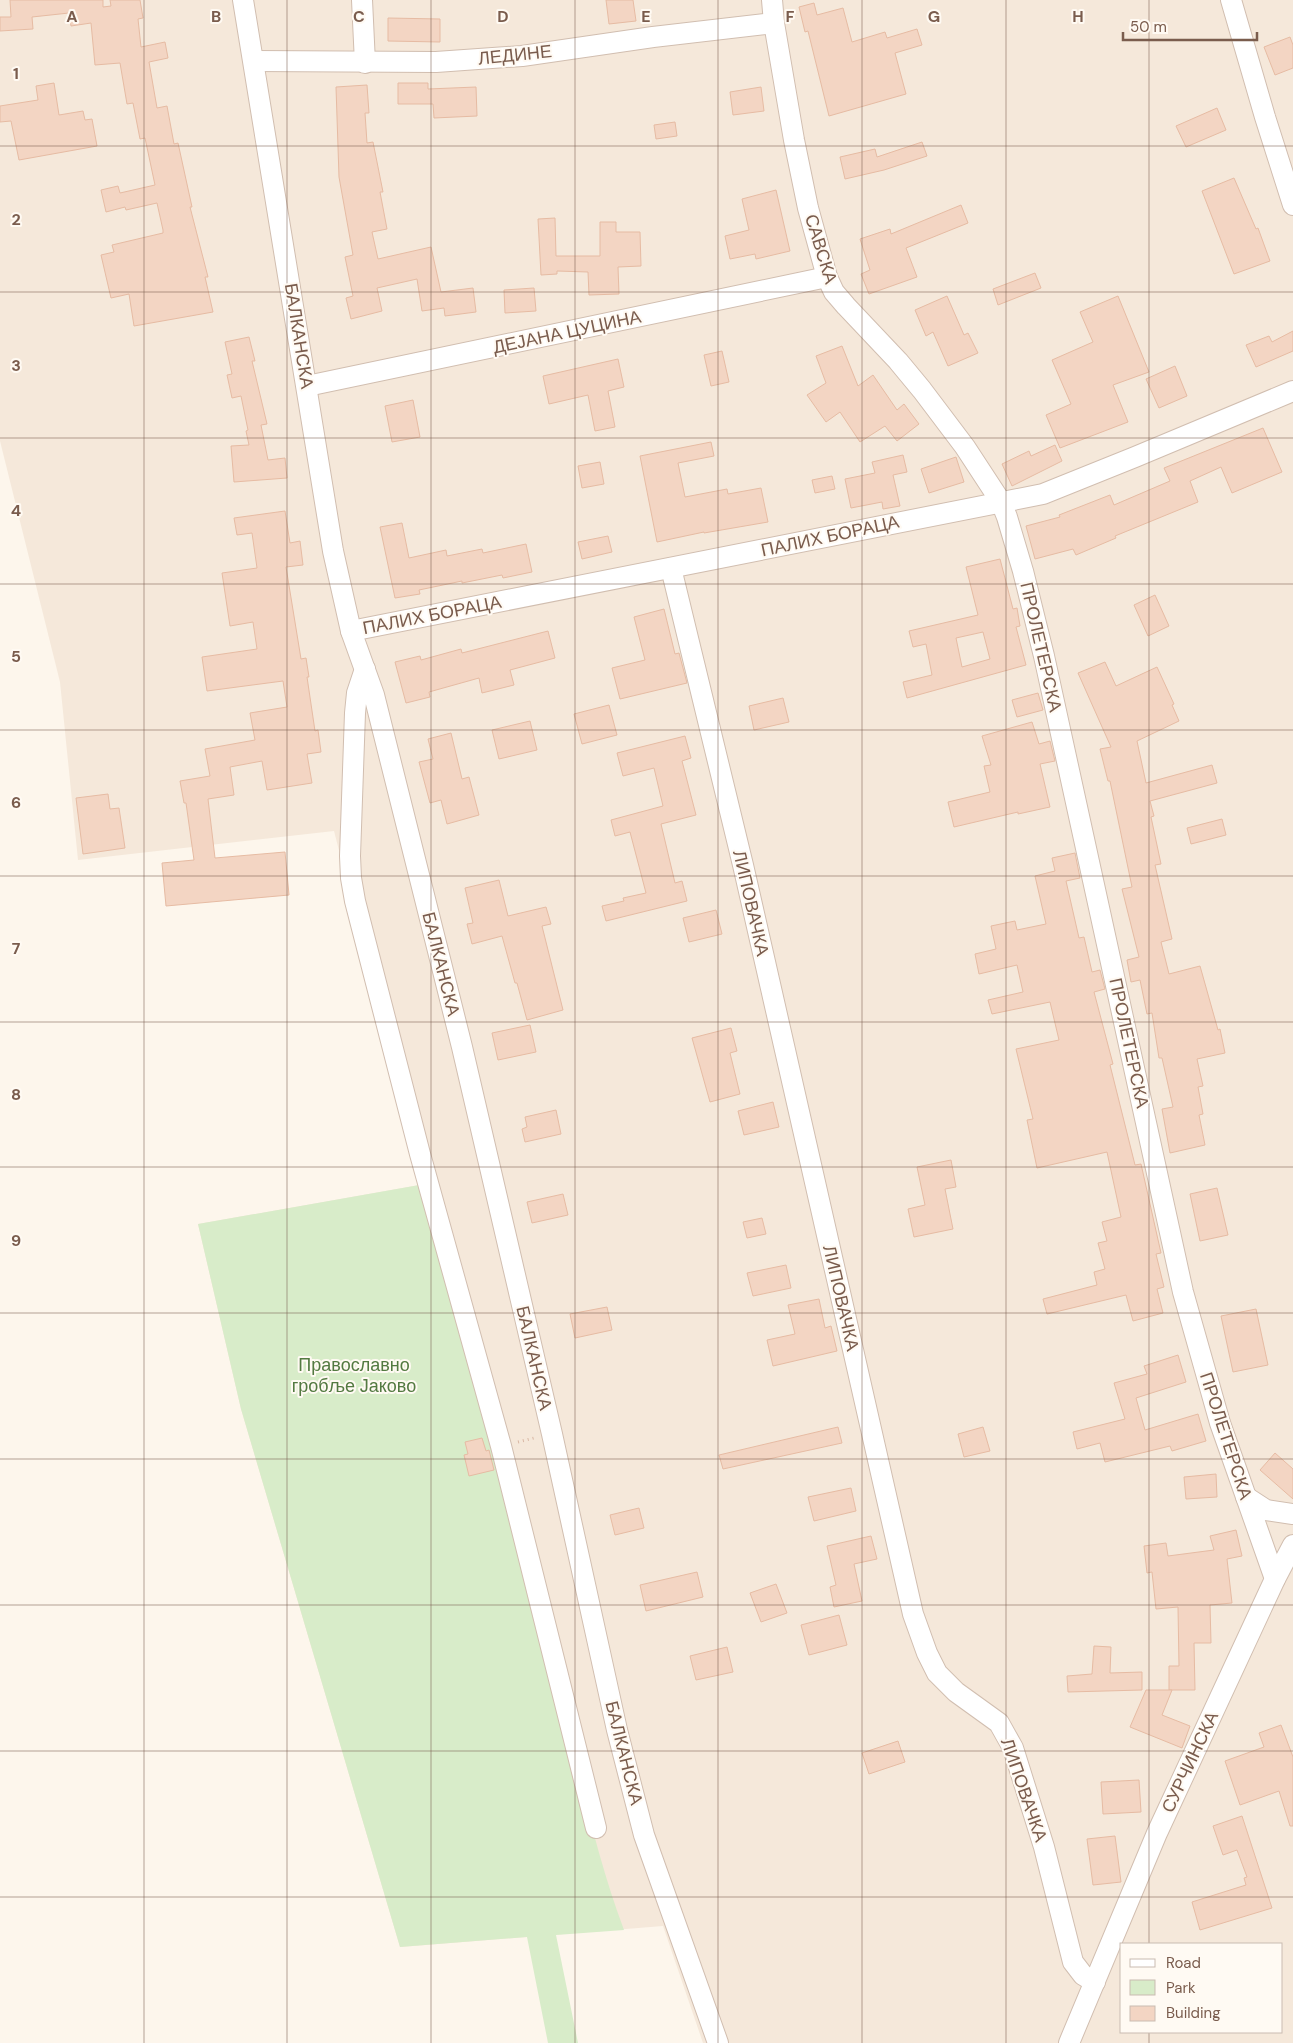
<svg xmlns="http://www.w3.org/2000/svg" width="1293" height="2043" viewBox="0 0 1293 2043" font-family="'DM Sans',sans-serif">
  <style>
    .residential { fill: #f5e8da; fill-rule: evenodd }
    .green { fill: #d8ecc9 }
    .building { fill: #f3d5c3; stroke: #e6bba3; fill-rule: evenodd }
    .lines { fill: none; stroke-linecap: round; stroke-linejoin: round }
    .minor-casing { stroke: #d1beb0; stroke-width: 22 }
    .path { stroke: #d9b8a5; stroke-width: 3; stroke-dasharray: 1 4; stroke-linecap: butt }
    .minor { stroke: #fff; stroke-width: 20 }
    .grid { fill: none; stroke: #7a5c4d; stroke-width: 1; stroke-opacity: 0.55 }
    .labels { text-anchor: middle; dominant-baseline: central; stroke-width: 4; stroke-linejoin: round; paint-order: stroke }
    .street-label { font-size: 18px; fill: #7a5c4d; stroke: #fffaf3 }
    .park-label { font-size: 18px; fill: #537a41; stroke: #fffaf3 }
    .grid-label { font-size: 16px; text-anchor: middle; font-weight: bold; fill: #7a5c4d; stroke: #fffaf3; stroke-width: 4; stroke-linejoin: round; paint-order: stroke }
  </style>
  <rect width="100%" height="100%" fill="#fdf6ec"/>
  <path class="residential" d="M0,0H1293V2043H703L663,1926L400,1947L241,1409L198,1224L425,1184L334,831L78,860L60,682L0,441ZM1122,1944H1282V2032H1122Z"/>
  <path class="green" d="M425,1184L573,1752C588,1812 602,1871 624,1930L556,1935L578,2043H548L527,1937L400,1947L241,1409L198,1224Z"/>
  <g class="building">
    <polygon points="10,0 103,0 103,7 111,6 110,0 140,0 143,18 138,19 141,47 165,42 168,58 149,62 157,108 167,106 174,144 178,143 192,207 190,207 208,277 205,277 213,312 134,326 129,294 111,298 101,255 114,252 112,245 163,233 163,230 157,203 126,210 125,207 106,212 101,190 118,186 120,193 155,185 145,138 140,139 133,103 127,104 120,63 95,65 91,23 71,26 69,13 32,17 33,29 0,31 0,17 11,17"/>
    <polygon points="606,0 633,0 636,21 609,24"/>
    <polygon points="814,3 817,15 843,8 852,42 885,32 887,38 917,29 922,45 895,53 906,94 829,116 808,31 805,32 799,7"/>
    <polygon points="388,18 440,19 440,42 388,41"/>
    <polygon points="1290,37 1293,45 1293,68 1275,75 1264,47"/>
    <polygon points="54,83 59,115 83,111 85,120 92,119 97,146 19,160 11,121 0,122 0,106 38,100 36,86"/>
    <polygon points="398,83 428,83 428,89 476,87 477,116 434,118 433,104 398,104"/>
    <polygon points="367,85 369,113 365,113 367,143 373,142 383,192 380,192 387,229 372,232 378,259 431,247 441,292 473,288 476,312 445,316 444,308 422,311 417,279 377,288 382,311 351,319 346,298 353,296 345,257 353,255 339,177 336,87"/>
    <polygon points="761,87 764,111 733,115 730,92"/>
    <polygon points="1217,108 1226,130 1186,147 1176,126"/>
    <polygon points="675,122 677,136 656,139 654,125"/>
    <polygon points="922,142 927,156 884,170 845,179 840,157 875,149 877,157"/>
    <polygon points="1234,178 1256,229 1258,228 1270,261 1234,274 1202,191"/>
    <polygon points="776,190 790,251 756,259 755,254 730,259 725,236 749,230 742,199"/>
    <polygon points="961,205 968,223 906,248 917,277 869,294 861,274 870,270 860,239 890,229 891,234"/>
    <polygon points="555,218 556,256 600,256 600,222 616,222 616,232 640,232 641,266 618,267 619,294 589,295 588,272 557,271 557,274 541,275 538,219"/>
    <polygon points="1035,273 1041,288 998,305 993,289"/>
    <polygon points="534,288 536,311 505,313 504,290"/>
    <polygon points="947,296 964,335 968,333 978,353 948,366 933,332 926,336 915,310"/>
    <polygon points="1118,296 1149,372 1113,385 1128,422 1060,448 1046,415 1071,404 1052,360 1093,342 1080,312"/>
    <polygon points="1293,331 1293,351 1256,367 1246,345 1269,336 1272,342"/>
    <polygon points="249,337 255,361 252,361 267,424 261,425 268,460 285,458 287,478 234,482 231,446 249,445 246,431 248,430 241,396 232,398 227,375 232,374 225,342"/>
    <polygon points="842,346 858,386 873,375 897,410 904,404 919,424 897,441 885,426 860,442 840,412 826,422 807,395 826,383 816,356"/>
    <polygon points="722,351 729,382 711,386 704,355"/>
    <polygon points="618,359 624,387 608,391 615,427 595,431 588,395 549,404 543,376"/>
    <polygon points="1175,366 1187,396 1159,408 1146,379"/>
    <polygon points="413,400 420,437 392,442 385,406"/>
    <polygon points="1263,428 1282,472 1232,493 1221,467 1190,481 1198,502 1115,536 1116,538 1076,555 1073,549 1035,559 1026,526 1060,517 1059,515 1110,495 1114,505 1170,481 1164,468"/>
    <polygon points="711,442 714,456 678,463 685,497 727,489 728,494 761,488 768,522 704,533 704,532 657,542 640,456"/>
    <polygon points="1055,445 1062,461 1012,486 1002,464 1029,451 1031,456"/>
    <polygon points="903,455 907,472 893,475 900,506 883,509 882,502 851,508 845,479 875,473 872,462"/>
    <polygon points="956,457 964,482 929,493 921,469"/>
    <polygon points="600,462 604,484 582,488 578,466"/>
    <polygon points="832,476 835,489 815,493 812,480"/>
    <polygon points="285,511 290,543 300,541 303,565 286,567 301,659 306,658 309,677 307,677 315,731 318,730 321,752 307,754 312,783 267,790 262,761 230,767 234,795 208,799 215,858 285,852 289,895 166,906 162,863 194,860 186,803 184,803 180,781 210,776 205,749 255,740 250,713 287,707 283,681 207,691 202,657 257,649 253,622 230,626 222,573 257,568 252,533 237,535 234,518"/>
    <polygon points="402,523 409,558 446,550 447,556 482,549 483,553 526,544 532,572 503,578 502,575 462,583 462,581 419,590 420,594 395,598 380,527"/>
    <polygon points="608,536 612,552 582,559 578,542"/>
    <path d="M1000,559L1013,609L1017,608L1020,626L1016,627L1026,665L907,698L903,682L932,675L926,644L913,647L909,631L978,615L966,567ZM983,632L990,659L962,667L956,638Z"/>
    <polygon points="1155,595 1169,626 1148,636 1134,605"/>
    <polygon points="664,609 675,654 679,653 687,683 620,699 612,668 645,660 634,617"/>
    <polygon points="548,631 555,658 510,670 514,685 482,693 479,678 429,692 430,697 406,703 395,662 420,656 421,660 461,649 462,653"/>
    <polygon points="1105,662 1116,686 1157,667 1174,704 1172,705 1179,721 1137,741 1146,783 1212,765 1217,783 1150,801 1154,816 1151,817 1161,864 1155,865 1172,939 1161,942 1169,974 1200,966 1218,1030 1220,1029 1225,1053 1197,1059 1203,1086 1198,1087 1203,1114 1199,1115 1205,1145 1170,1153 1162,1109 1173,1107 1162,1058 1159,1058 1152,1013 1147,1014 1140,980 1131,982 1127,960 1139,957 1122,889 1132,887 1110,781 1108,781 1100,749 1111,747 1078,673"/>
    <polygon points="1038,693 1043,710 1017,717 1012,700"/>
    <polygon points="783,698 789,722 754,730 749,706"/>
    <polygon points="609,705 617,735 582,744 574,714"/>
    <polygon points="530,721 537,750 499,759 492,730"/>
    <polygon points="1032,722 1039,744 1050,741 1055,761 1040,764 1050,807 1018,814 1018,812 954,827 948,802 990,792 984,766 991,765 982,736"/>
    <polygon points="451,733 462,779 469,777 479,815 447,824 441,800 430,803 419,762 433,759 428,739"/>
    <polygon points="685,736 691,758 682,761 696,815 661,824 675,883 682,881 687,901 606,921 602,906 624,901 623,898 646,893 630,832 615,836 611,820 663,806 654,768 623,776 617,753"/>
    <polygon points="108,794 110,809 119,808 125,848 83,854 76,798"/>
    <polygon points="1222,819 1226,835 1191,844 1187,828"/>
    <polygon points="1075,853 1080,878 1066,881 1079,938 1084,937 1092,972 1100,970 1105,989 1094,992 1113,1064 1110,1065 1135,1165 1141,1164 1161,1253 1156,1254 1164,1287 1157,1289 1163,1313 1133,1321 1126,1295 1047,1314 1043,1299 1097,1285 1094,1272 1105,1269 1098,1243 1107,1241 1102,1222 1121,1217 1107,1152 1037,1168 1027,1120 1033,1119 1016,1049 1059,1040 1050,1002 992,1014 988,1000 1023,992 1017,965 979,974 975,954 996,949 991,926 1015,921 1017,930 1046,924 1035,876 1055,871 1052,858"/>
    <polygon points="499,880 508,916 546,907 551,924 542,926 563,1010 527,1020 517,983 515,983 502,936 472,944 467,924 473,923 465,888"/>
    <polygon points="716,910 722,934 689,942 683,918"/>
    <polygon points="530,1025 536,1052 498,1060 492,1033"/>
    <polygon points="731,1028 737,1051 730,1053 740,1094 710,1102 692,1038"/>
    <polygon points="773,1102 779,1127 744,1135 738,1111"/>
    <polygon points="556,1110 561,1134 525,1142 522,1129 527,1127 525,1117"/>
    <polygon points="951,1160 956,1187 945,1189 953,1229 914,1237 908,1209 925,1205 917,1167"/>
    <polygon points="1217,1188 1228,1235 1200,1241 1190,1194"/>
    <polygon points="563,1194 568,1215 532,1223 527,1202"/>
    <polygon points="762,1218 766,1234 747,1238 743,1222"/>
    <polygon points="786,1265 791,1288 753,1296 747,1273"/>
    <polygon points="819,1299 825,1328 831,1326 837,1351 773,1366 767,1340 795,1334 788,1305"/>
    <polygon points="607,1307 612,1330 575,1338 570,1314"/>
    <polygon points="1256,1309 1268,1365 1233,1372 1221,1316"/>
    <polygon points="1178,1355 1186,1382 1136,1398 1145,1430 1198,1414 1206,1441 1172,1451 1170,1446 1105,1462 1100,1443 1077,1449 1073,1432 1125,1419 1114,1383 1147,1374 1144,1366"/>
    <polygon points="838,1427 842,1443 723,1469 719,1455"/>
    <polygon points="983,1427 990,1451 964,1457 958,1434"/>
    <polygon points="482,1438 486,1451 489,1450 494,1470 469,1476 464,1455 468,1454 465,1442"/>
    <polygon points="1275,1453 1293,1469 1293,1499 1260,1470"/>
    <polygon points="1216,1474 1217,1497 1186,1499 1184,1477"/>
    <polygon points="851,1488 856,1511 814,1521 808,1497"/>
    <polygon points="639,1508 644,1528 615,1535 610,1515"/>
    <polygon points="1236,1530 1242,1556 1227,1559 1232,1603 1210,1605 1211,1643 1194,1643 1195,1690 1169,1690 1169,1666 1179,1666 1178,1607 1156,1609 1152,1572 1147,1573 1144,1546 1166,1543 1168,1556 1214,1550 1210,1536"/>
    <polygon points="871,1536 877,1559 854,1564 862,1601 834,1607 830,1587 836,1585 827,1546"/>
    <polygon points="697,1572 703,1597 646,1611 640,1585"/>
    <polygon points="776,1584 787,1613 761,1622 750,1593"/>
    <polygon points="839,1615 847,1645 809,1655 801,1625"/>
    <polygon points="1094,1646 1111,1647 1110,1673 1142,1672 1142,1690 1068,1692 1067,1676 1092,1674"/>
    <polygon points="727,1647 733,1672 696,1680 690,1656"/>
    <polygon points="1146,1690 1172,1690 1162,1715 1190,1726 1182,1748 1130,1727"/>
    <polygon points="1281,1725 1293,1757 1293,1826 1290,1826 1279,1791 1240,1805 1225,1761 1264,1747 1259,1733"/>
    <polygon points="898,1741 905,1762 869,1774 862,1753"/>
    <polygon points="1139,1780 1141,1812 1103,1814 1101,1782"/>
    <polygon points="1242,1816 1272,1908 1200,1930 1192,1902 1246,1885 1244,1878 1247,1877 1237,1850 1223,1855 1213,1826"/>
    <polygon points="1115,1836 1121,1882 1093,1885 1087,1839"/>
  </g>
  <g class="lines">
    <defs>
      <g id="minor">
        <polyline points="243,0 333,551 351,631 374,695 462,1047 552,1434 617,1730 644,1835 718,2043"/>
        <polyline points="362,0 365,63"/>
        <polyline points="772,0 774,23 794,140 808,208 827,277 834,292 846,306 898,361 922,390 965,447 1001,502 1007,517 1023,571 1044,656 1183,1292 1220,1423 1275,1579"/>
        <polyline points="1231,0 1265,117 1293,205"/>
        <polyline points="254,61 436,62 522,56 653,37 774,23"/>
        <polyline points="307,386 827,277"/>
        <polyline points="671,568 743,865 913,1614 927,1653 937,1673 956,1692 999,1723 1013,1748 1044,1847 1073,1962 1083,1975 1095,1982"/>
        <polyline points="351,631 1043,494 1135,457 1293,391"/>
        <polyline points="365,669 357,693 355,713 350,856 351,878 355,901 420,1154 501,1446 596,1828"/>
        <polyline points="1246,1497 1266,1510 1293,1514"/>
        <polyline points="1069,2043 1157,1833 1275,1579 1293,1545"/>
      </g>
    </defs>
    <use href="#minor" class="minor-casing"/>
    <polyline class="path" points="518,1442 534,1438"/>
    <use href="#minor" class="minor"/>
  </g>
  <path class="grid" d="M144,0V2043M287,0V2043M431,0V2043M575,0V2043M718,0V2043M862,0V2043M1006,0V2043M1149,0V1944M0,146H1293M0,292H1293M0,438H1293M0,584H1293M0,730H1293M0,876H1293M0,1022H1293M0,1167H1293M0,1313H1293M0,1459H1293M0,1605H1293M0,1751H1293M0,1897H1293M1149,2032V2043"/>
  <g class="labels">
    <g class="street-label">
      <text transform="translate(515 55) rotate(-6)">ЛЕДИНЕ</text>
      <text transform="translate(821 249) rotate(73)">САВСКА</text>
      <text transform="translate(567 332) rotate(-12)">ДЕЈАНА ЦУЦИНА</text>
      <text transform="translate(299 336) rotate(81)">БАЛКАНСКА</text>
      <text transform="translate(830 536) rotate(-12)">ПАЛИХ БОРАЦА</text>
      <text transform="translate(432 615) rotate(-11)">ПАЛИХ БОРАЦА</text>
      <text transform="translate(1041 647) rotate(77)">ПРОЛЕТЕРСКА</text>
      <text transform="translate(751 903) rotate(77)">ЛИПОВАЧКА</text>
      <text transform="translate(441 964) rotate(76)">БАЛКАНСКА</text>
      <text transform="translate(1129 1043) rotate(78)">ПРОЛЕТЕРСКА</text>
      <text transform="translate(841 1298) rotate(77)">ЛИПОВАЧКА</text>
      <text transform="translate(534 1358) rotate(77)">БАЛКАНСКА</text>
      <text transform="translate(1226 1436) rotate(72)">ПРОЛЕТЕРСКА</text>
      <text transform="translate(624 1753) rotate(76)">БАЛКАНСКА</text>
      <text transform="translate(1190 1762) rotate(-65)">СУРЧИНСКА</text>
      <text transform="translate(1024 1790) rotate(71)">ЛИПОВАЧКА</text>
    </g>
    <g class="park-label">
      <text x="354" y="1365">Православно<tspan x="354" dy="21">гробље Јаково</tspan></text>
    </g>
  </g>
  <g class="grid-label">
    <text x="72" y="22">A</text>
    <text x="216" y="22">B</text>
    <text x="359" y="22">C</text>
    <text x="503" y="22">D</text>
    <text x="646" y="22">E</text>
    <text x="790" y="22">F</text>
    <text x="934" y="22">G</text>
    <text x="1078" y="22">H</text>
    <text x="16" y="79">1</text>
    <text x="16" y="225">2</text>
    <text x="16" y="371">3</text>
    <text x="16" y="516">4</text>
    <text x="16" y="662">5</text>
    <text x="16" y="808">6</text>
    <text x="16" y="954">7</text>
    <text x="16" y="1100">8</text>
    <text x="16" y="1246">9</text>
  </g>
  <rect x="1120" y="1943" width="162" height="90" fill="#fffaf3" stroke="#cabbb1"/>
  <rect x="1130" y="1959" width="25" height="8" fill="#ffffff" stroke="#cabbb1"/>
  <text x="1166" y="1968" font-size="15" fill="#7a5c4d">Road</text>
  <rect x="1130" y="1980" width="25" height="15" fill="#d8ecc9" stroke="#cabbb1"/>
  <text x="1166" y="1993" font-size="15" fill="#7a5c4d">Park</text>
  <rect x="1130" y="2006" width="25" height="15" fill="#f3d5c3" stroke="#cabbb1"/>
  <text x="1166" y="2018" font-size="15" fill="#7a5c4d">Building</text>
  <path d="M1123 32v8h134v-8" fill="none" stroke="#7a5c4d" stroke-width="2.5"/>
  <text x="1130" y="32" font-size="15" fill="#7a5c4d" stroke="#fffaf3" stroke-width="4" paint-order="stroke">50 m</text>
</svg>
